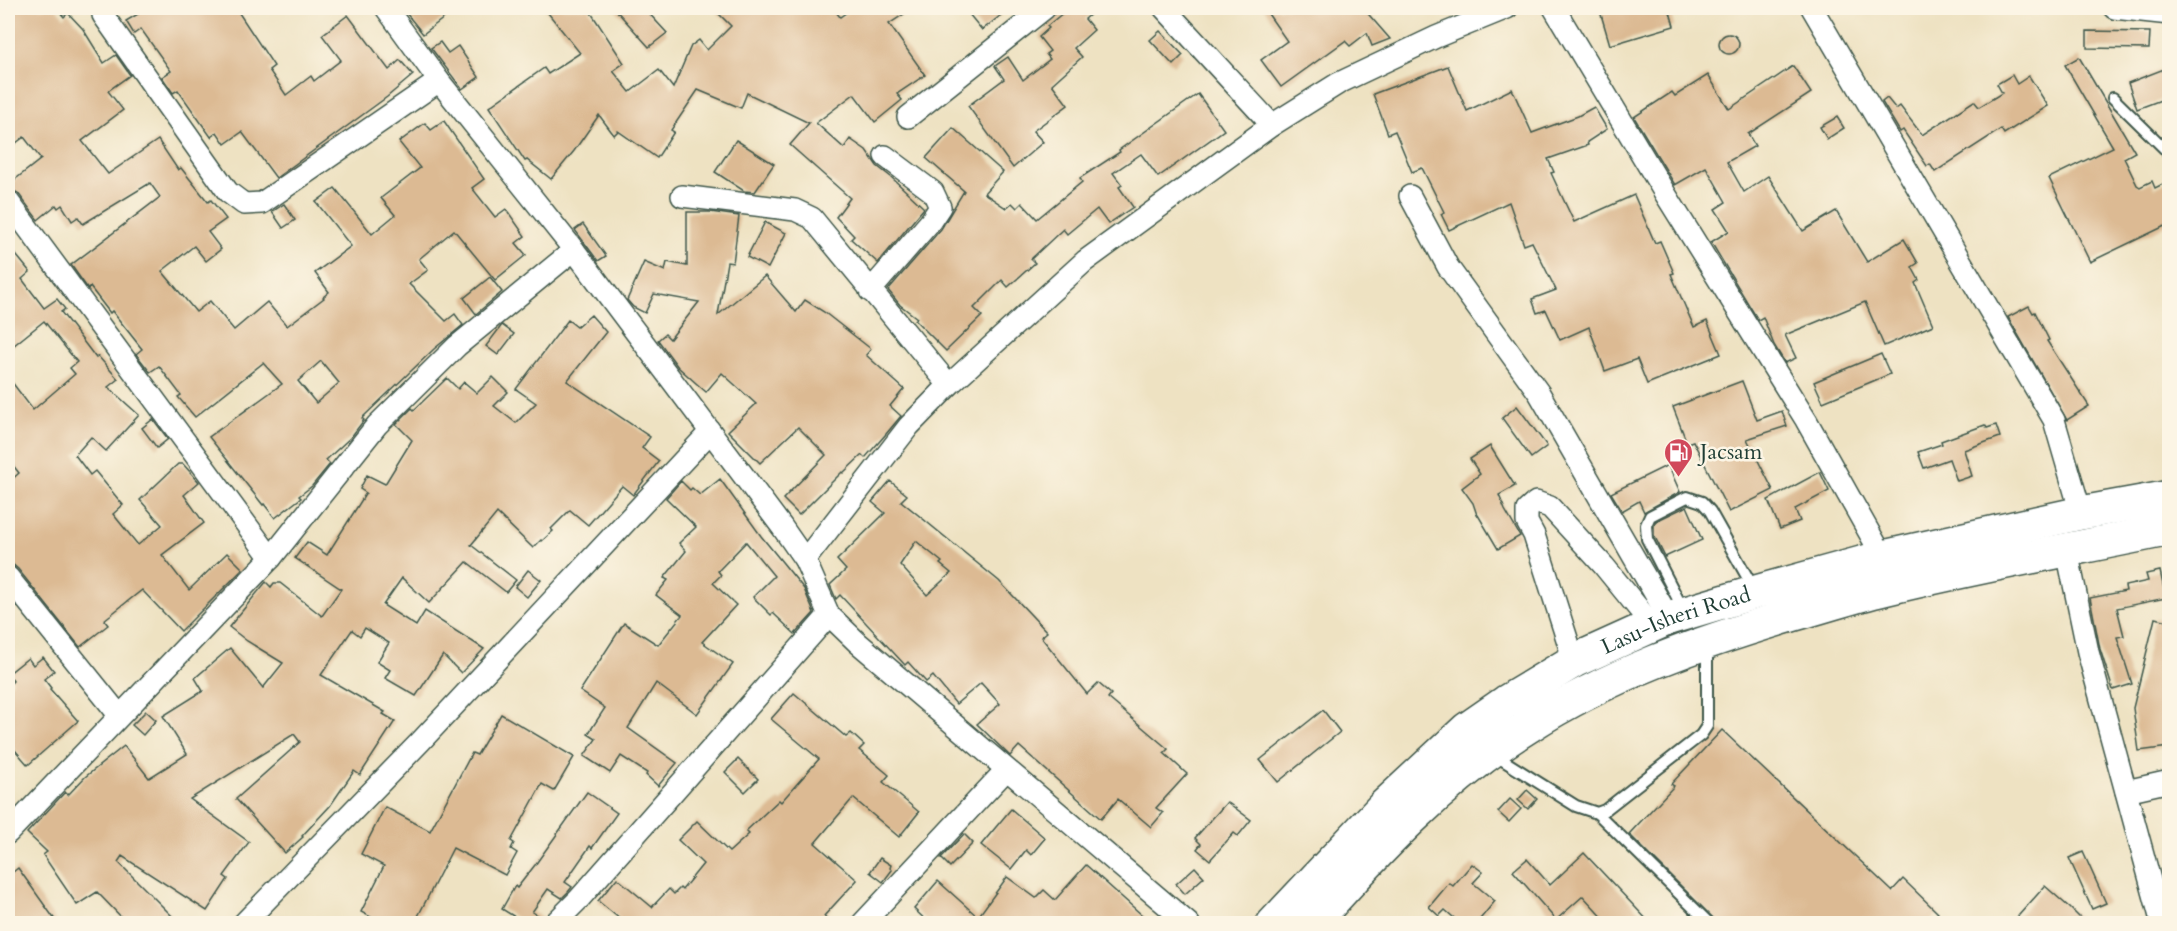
<svg xmlns="http://www.w3.org/2000/svg" width="2177" height="931" viewBox="0 0 2177 931" font-family="Cardo,serif">
  <style>
    .building { fill: #dcba93; fill-rule: evenodd }
    .lines { fill: none; stroke-linecap: round; stroke-linejoin: round }
    .lane-casing { stroke: #3e5649; stroke-width: 14 }
    .street-casing { stroke: #3e5649; stroke-width: 24 }
    .primary-casing { stroke: #3e5649; stroke-width: 36 }
    .lane { stroke: #fff; stroke-width: 10 }
    .street { stroke: #fff; stroke-width: 21 }
    .primary { stroke: #fff; stroke-width: 33 }
    .labels { text-anchor: middle; dominant-baseline: central; stroke-width: 5; stroke-linejoin: round; paint-order: stroke }
    .poi-label { font-size: 22px; fill: #1f3d34; stroke: #fcf5e5; text-anchor: start }
    .street-label { font-size: 22px; fill: #1f3d34; stroke: #fcf5e5 }
  </style>
  <rect width="100%" height="100%" fill="#fcf5e5"/>
  <filter id="ink" filterUnits="userSpaceOnUse"><feTurbulence type="fractalNoise" baseFrequency=".0167" numOctaves="2"/><feDisplacementMap in="SourceGraphic" scale="12" xChannelSelector="R" yChannelSelector="G"/><feConvolveMatrix kernelMatrix="1 2 1 2 8 2 1 2 1" color-interpolation-filters="sRGB"/></filter>
  <filter id="wash" filterUnits="userSpaceOnUse"><feTurbulence type="fractalNoise" baseFrequency=".008" numOctaves="4" result="noise"/><feDisplacementMap in="SourceGraphic" scale="24" xChannelSelector="R" yChannelSelector="G"/><feGaussianBlur stdDeviation="1.35" result="paint"/><feColorMatrix in="noise" values="0 0 0 0 0 0 0 0 0 0 0 0 0 0 0 0 0 1.4 0 .05"/><feComposite in="paint" operator="in"/></filter>
  <g filter="url(#wash)">
    <rect width="100%" height="100%" fill="#eee2c2"/>
    <g id="blocks">
      <g class="building">
        <path d="M8,8H56L64,17L68,13L83,29L104,63L116,55L130,75L108,91L123,110L82,141L108,174L158,140L178,170L181,168L208,202L211,200L226,219L208,232L221,249L206,261L194,246L162,271L196,312L210,301L234,330L267,302L287,326L324,298L323,297L329,292L315,273L351,246L316,202L335,188L372,234L395,215L381,198L420,168L399,142L425,123L431,130L444,121L484,179L472,188L495,217L506,209L525,236L516,243L526,255L495,280L454,230L419,259L428,270L409,284L446,321L455,314L463,325L434,349L362,418L364,420L351,437L326,460L330,464L312,486L299,496L301,498L275,518L264,504L263,505L209,437L282,384L263,363L195,417L178,397L181,395L159,366L150,372L136,354L142,349L112,311L110,313L90,287L88,289L71,265L160,197L150,183L83,224L78,217L72,221L62,205L58,208L56,205L38,220L18,193L8,188V185L41,159L24,137L8,149ZM321,361L339,383L316,403L298,381Z"/>
        <polygon points="134,8 228,8 232,13 237,10 274,66 269,70 286,95 311,76 314,81 341,60 322,35 348,15 389,70 400,60 413,75 387,97 276,178 242,132 225,144 217,132 211,137 178,90 173,93 162,77 171,71 141,29 134,34 126,21 138,14"/>
        <polygon points="402,8 457,8 423,34"/>
        <polygon points="544,8 588,8 624,63 613,71 630,92 659,70 673,88 691,46 699,40 707,50 731,26 713,8 833,8 840,17 853,8 913,8 889,24 925,75 897,94 902,100 875,122 854,94 816,123 844,148 850,139 866,150 877,166 891,177 924,208 878,263 851,239 854,236 836,217 850,198 790,145 809,123 747,93 741,108 698,90 671,130 674,132 657,158 618,131 614,135 599,115 574,151 551,179 527,160 525,161 489,107 544,68 548,74 580,53"/>
        <polygon points="614,8 644,8 667,33 649,47"/>
        <polygon points="964,8 1010,8 982,30"/>
        <polygon points="1069,8 1098,8 1085,19 1094,30 1074,48 1082,57 1052,84 1068,105 1033,131 1043,142 1013,168 968,106 1004,79 995,66 1008,57 1023,80 1050,59 1046,54 1050,51 1039,37 1049,28 1047,26"/>
        <polygon points="1264,8 1363,8 1390,39 1372,46 1367,33 1350,46 1345,41 1281,87 1261,60 1287,41"/>
        <polygon points="1611,8 1669,8 1674,26 1610,45 1600,11"/>
        <polygon points="1160,31 1183,55 1173,65 1150,40"/>
        <polygon points="2087,31 2150,32 2149,49 2087,48"/>
        <circle cx="1729" cy="44" r="10"/>
        <polygon points="440,42 448,53 458,46 479,77 462,89 431,48"/>
        <polygon points="2079,57 2135,152 2124,158 2137,185 2140,187 2152,181 2155,188 2169,181 2169,224 2090,262 2049,178 2113,147 2065,65"/>
        <polygon points="1448,66 1467,111 1512,89 1532,133 1578,116 1594,107 1607,129 1587,142 1588,145 1548,159 1554,172 1551,173 1574,222 1634,195 1655,243 1660,241 1674,273 1671,274 1694,327 1707,321 1721,354 1647,384 1637,359 1605,371 1589,327 1560,340 1546,310 1537,313 1532,299 1556,290 1532,242 1524,245 1509,202 1449,230 1441,214 1444,212 1422,168 1412,172 1395,131 1388,134 1373,94"/>
        <polygon points="1793,66 1811,93 1748,134 1755,146 1727,162 1744,192 1768,176 1803,231 1836,211 1867,262 1904,239 1918,263 1912,267 1919,280 1915,283 1933,325 1884,346 1865,302 1785,335 1796,358 1785,363 1774,345 1763,317 1758,320 1711,242 1729,231 1715,209 1726,202 1706,167 1675,185 1634,117 1672,92 1675,96 1708,75 1729,109"/>
        <polygon points="2169,67 2169,97 2137,109 2128,83"/>
        <polygon points="2012,75 2017,84 2029,76 2048,106 2004,134 2001,129 1935,172 1930,164 1927,166 1903,130 1900,132 1882,102 1887,98 1896,109 1900,106 1922,135 1974,101 1979,107 2002,93 1997,84"/>
        <polygon points="1198,94 1224,130 1158,177 1141,154 1113,173 1122,185 1119,187 1133,207 1108,224 1097,209 1067,234 1063,229 1031,259 1035,263 1008,287 1002,280 974,308 982,316 946,351 915,320 917,318 900,305 888,290 941,229 964,191 926,158 953,128 1003,172 984,193 1006,208 1012,203 1017,208 1022,203 1037,219 1082,182 1080,178 1120,152 1119,150"/>
        <polygon points="1837,117 1844,128 1827,139 1820,127"/>
        <polygon points="736,140 774,164 755,192 744,191 715,172"/>
        <polygon points="284,204 295,220 283,228 272,212"/>
        <polygon points="687,212 710,212 739,216 733,263 727,262 718,315 765,276 796,312 805,300 824,312 871,349 866,355 904,389 890,406 901,416 886,434 865,458 862,455 843,473 842,472 799,515 783,499 826,455 798,427 760,463 728,431 756,404 722,373 706,392 678,367 658,340 665,334 670,339 699,302 654,294 645,313 633,307 627,300 644,262 665,271 667,262 687,266"/>
        <polygon points="765,222 786,233 768,268 747,257"/>
        <polygon points="583,224 606,256 598,261 575,230"/>
        <polygon points="8,245 30,272 22,279 44,308 57,299 65,309 61,312 96,358 98,356 118,379 108,387 139,415 106,451 91,437 75,455 90,475 95,471 123,505 113,514 138,545 162,525 140,500 178,464 183,464 199,482 184,495 204,523 162,555 189,590 227,553 243,569 181,631 142,590 104,620 108,625 80,647 18,569 8,560 8,483 19,473 8,459 8,377 33,410 75,374 70,368 77,362 44,321 8,350"/>
        <polygon points="490,277 502,292 476,314 464,298"/>
        <polygon points="2029,306 2033,313 2035,312 2049,340 2047,341 2089,406 2067,420 2008,317"/>
        <polygon points="591,315 606,332 567,381 650,437 642,448 659,461 633,495 622,486 588,525 570,510 551,529 553,531 542,541 541,540 533,548 497,513 471,545 516,580 506,592 467,562 429,603 402,578 383,605 416,626 425,611 484,649 461,673 443,655 416,696 385,678 390,670 377,662 389,643 365,628 360,636 352,630 321,675 385,712 383,714 395,721 360,775 354,771 330,806 302,836 303,837 285,853 236,799 300,742 294,734 190,799 249,842 224,876 228,879 207,911 122,856 118,862 180,924 128,924 97,892 77,905 43,855 47,852 27,833 65,792 68,795 85,777 124,746 149,778 187,754 163,716 203,691 195,678 230,648 263,688 283,663 247,641 229,627 266,582 271,587 274,583 280,583 322,616 341,589 295,558 307,542 327,555 366,493 360,489 367,475 385,484 412,440 396,424 412,408 414,410 447,378 458,389 464,382 477,393 493,377 508,392 494,406 516,423 536,403 516,389 568,320 577,327"/>
        <polygon points="502,325 514,334 498,355 486,346"/>
        <polygon points="1881,354 1890,374 1823,402 1814,382"/>
        <polygon points="1742,381 1757,420 1782,411 1787,426 1747,439 1773,490 1729,512 1693,441 1687,443 1673,407"/>
        <polygon points="1517,406 1547,446 1531,458 1502,418"/>
        <polygon points="153,419 168,439 157,448 142,428"/>
        <polygon points="1985,425 1987,428 1996,425 2000,437 1964,450 1972,476 1957,481 1949,459 1924,468 1918,452 1942,444 1941,441"/>
        <polygon points="1490,446 1515,486 1499,495 1505,510 1520,536 1498,549 1478,515 1477,515 1473,503 1462,488 1480,474 1470,459"/>
        <polygon points="1668,465 1680,492 1644,512 1639,501 1622,511 1611,493"/>
        <polygon points="1820,472 1829,491 1795,509 1800,521 1780,529 1768,500"/>
        <polygon points="720,479 761,536 804,589 814,613 795,634 773,613 771,615 753,597 774,576 746,542 718,571 721,575 713,583 736,605 702,642 733,664 697,714 656,683 628,728 677,763 658,786 646,775 647,773 621,756 610,773 584,756 596,739 588,734 605,708 580,691 624,623 658,645 682,615 656,595 668,580 664,578 686,551 679,543 696,527 666,498 681,481 690,490 692,488 700,495"/>
        <path d="M890,481L907,495L901,501L999,581L1047,632L1041,637L1087,694L1098,683L1111,694L1108,698L1168,749L1164,753L1187,774L1156,808L1163,813L1151,827L1118,799L1101,819L1019,746L1010,756L977,724L1000,704L981,683L956,704L933,676L926,682L908,662L905,665L840,595L836,599L830,585L846,570L837,560L885,513L872,502ZM916,541L942,562L940,564L951,573L927,595L900,565Z"/>
        <polygon points="1687,506 1702,540 1665,557 1654,535 1654,526 1656,521"/>
        <polygon points="528,570 541,580 527,597 515,587"/>
        <polygon points="2160,571 2166,598 2117,608 2124,636 2117,637 2132,684 2113,690 2100,649 2090,598 2126,591 2125,586 2148,581 2146,574"/>
        <polygon points="2155,618 2169,621 2169,747 2139,751 2133,708"/>
        <polygon points="43,657 54,671 44,679 51,688 50,689 78,721 28,765 8,742 8,686 13,681 8,674 28,658 33,665"/>
        <polygon points="794,693 846,737 851,733 864,745 859,750 889,775 883,782 919,812 899,837 853,798 815,843 857,880 824,916 834,924 626,924 598,901 617,878 652,907 669,889 674,894 680,888 682,890 703,864 678,840 697,821 729,852 749,834 746,831 779,800 781,802 819,759 771,719"/>
        <polygon points="1323,710 1340,732 1278,782 1260,760"/>
        <polygon points="146,711 156,720 143,735 132,725"/>
        <polygon points="501,714 574,757 554,791 542,784 511,841 514,843 511,849 517,853 505,875 453,848 414,924 384,924 361,912 384,866 361,854 385,807 430,831 472,753 477,755"/>
        <polygon points="1722,730 1892,891 1903,879 1938,913 1928,924 1719,924 1629,834 1674,786 1671,784"/>
        <polygon points="738,759 758,779 745,792 725,772"/>
        <polygon points="1527,790 1537,799 1528,809 1518,800"/>
        <polygon points="587,792 617,813 592,848 590,846 565,882 572,887 568,892 562,898 548,889 532,912 543,918 542,924 526,924 502,909 515,886 517,888 535,865"/>
        <polygon points="1510,799 1521,809 1509,822 1498,812"/>
        <polygon points="1227,802 1251,820 1238,836 1234,833 1210,860 1197,849 1201,844 1195,838"/>
        <polygon points="1011,809 1045,838 1031,855 1026,850 1011,869 981,845"/>
        <polygon points="964,834 973,843 950,867 941,858"/>
        <polygon points="2083,852 2106,903 2092,909 2069,858"/>
        <polygon points="1584,853 1651,924 1609,924 1583,896 1556,920 1513,871 1527,859 1550,885"/>
        <polygon points="880,858 891,865 890,868 892,870 883,882 870,872"/>
        <polygon points="1472,864 1483,872 1473,883 1495,901 1476,924 1461,924 1445,910 1439,916 1429,907 1449,883 1453,886"/>
        <polygon points="1086,865 1152,924 930,924 914,909 938,881 978,917 1007,877 1036,898 1044,890 1055,900"/>
        <polygon points="1195,867 1204,877 1185,894 1176,884"/>
        <polygon points="18,868 58,924 13,924 8,916 8,876"/>
        <polygon points="2045,886 2070,908 2086,924 2011,924"/>
      </g>
    </g>
  </g>
  <g filter="url(#ink)">
    <use href="#blocks" fill-opacity="0" stroke="#3e5649" stroke-width="1.5"/>
    <g class="lines">
      <defs>
        <g id="lane">
          <polyline points="2113,98 2170,154"/>
          <polyline points="1684,611 1647,539 1646,525 1650,516 1687,497 1702,502 1710,511 1754,589"/>
          <polyline points="1493,754 1576,806 1597,813 1605,810 1701,735 1707,726 1707,646"/>
          <polyline points="1597,813 1710,924"/>
        </g>
        <g id="street">
          <polyline points="386,8 439,81 574,250 782,527 805,560 829,615 857,642 1189,924"/>
          <polyline points="1164,8 1272,125"/>
          <polyline points="1554,8 1666,195 1806,420 1883,557"/>
          <polyline points="1812,8 2054,420 2081,513"/>
          <polyline points="2114,8 2170,14"/>
          <polyline points="103,15 228,192 244,204 262,203 439,81"/>
          <polyline points="908,117 1045,8"/>
          <polyline points="682,196 795,210 812,218 949,385"/>
          <polyline points="1410,196 1448,267 1539,393 1669,618"/>
          <polyline points="8,201 271,558"/>
          <polyline points="870,291 930,222 940,207 933,192 885,156"/>
          <polyline points="2067,551 2088,652 2162,924"/>
          <polyline points="805,560 909,426 949,385 1085,261 1272,125 1339,83 1436,37 1507,8"/>
          <polyline points="8,577 119,715"/>
          <polyline points="1574,661 1534,535 1527,522 1527,510 1536,502 1550,507 1604,566 1652,625"/>
          <polyline points="2126,791 2170,781"/>
          <polyline points="8,833 271,558 377,425 457,346 574,250"/>
          <polyline points="243,924 421,741 710,432"/>
          <polyline points="554,924 579,899 829,615"/>
          <polyline points="862,924 1006,770"/>
        </g>
        <g id="primary">
          <path id="s1" d="M1273,924L1384,806L1467,729L1506,702L1574,661L1669,618L1756,592L1883,557L2081,513L2170,497"/>
          <path d="M1312,924C1377,851 1444,779 1527,727C1609,674 1701,642 1795,614C1824,606 1854,596 1884,589C1978,566 2074,549 2170,529"/>
        </g>
      </defs>
      <use href="#lane" class="lane-casing"/>
      <use href="#street" class="street-casing"/>
      <use href="#primary" class="primary-casing"/>
      <use href="#lane" class="lane"/>
      <use href="#street" class="street"/>
      <use href="#primary" class="primary"/>
    </g>
  </g>
  <defs>
    <symbol id="fuel-pin" viewBox="-11 -11 22 30"><path d="M0 17L-7.5 6A9.5 9.5 0 1 1 7.5 6Z" fill="#d1495b" stroke="#fcf5e5"/><path d="M-5.5-6h7V0h2V4h1.3V-2.5L3-4.5l.8-.8L6-3V5H2.5V1h-1V6h-7ZM-4.2-4.7v3.2H.2V-4.7Z" fill="#fff"/></symbol>
  </defs>
  <g fill-rule="evenodd">
    <use href="#fuel-pin" x="1662" y="436" width="33" height="45"/>
  </g>
  <g class="labels">
    <g class="poi-label">
      <text x="1700" y="452">Jacsam</text>
    </g>
    <g class="street-label">
      <text stroke="none"><textPath href="#s1" startOffset="512">Lasu-Isheri Road</textPath></text>
    </g>
  </g>
  <rect width="2177" height="931" fill="none" stroke="#fcf5e5" stroke-width="30"/>
</svg>
